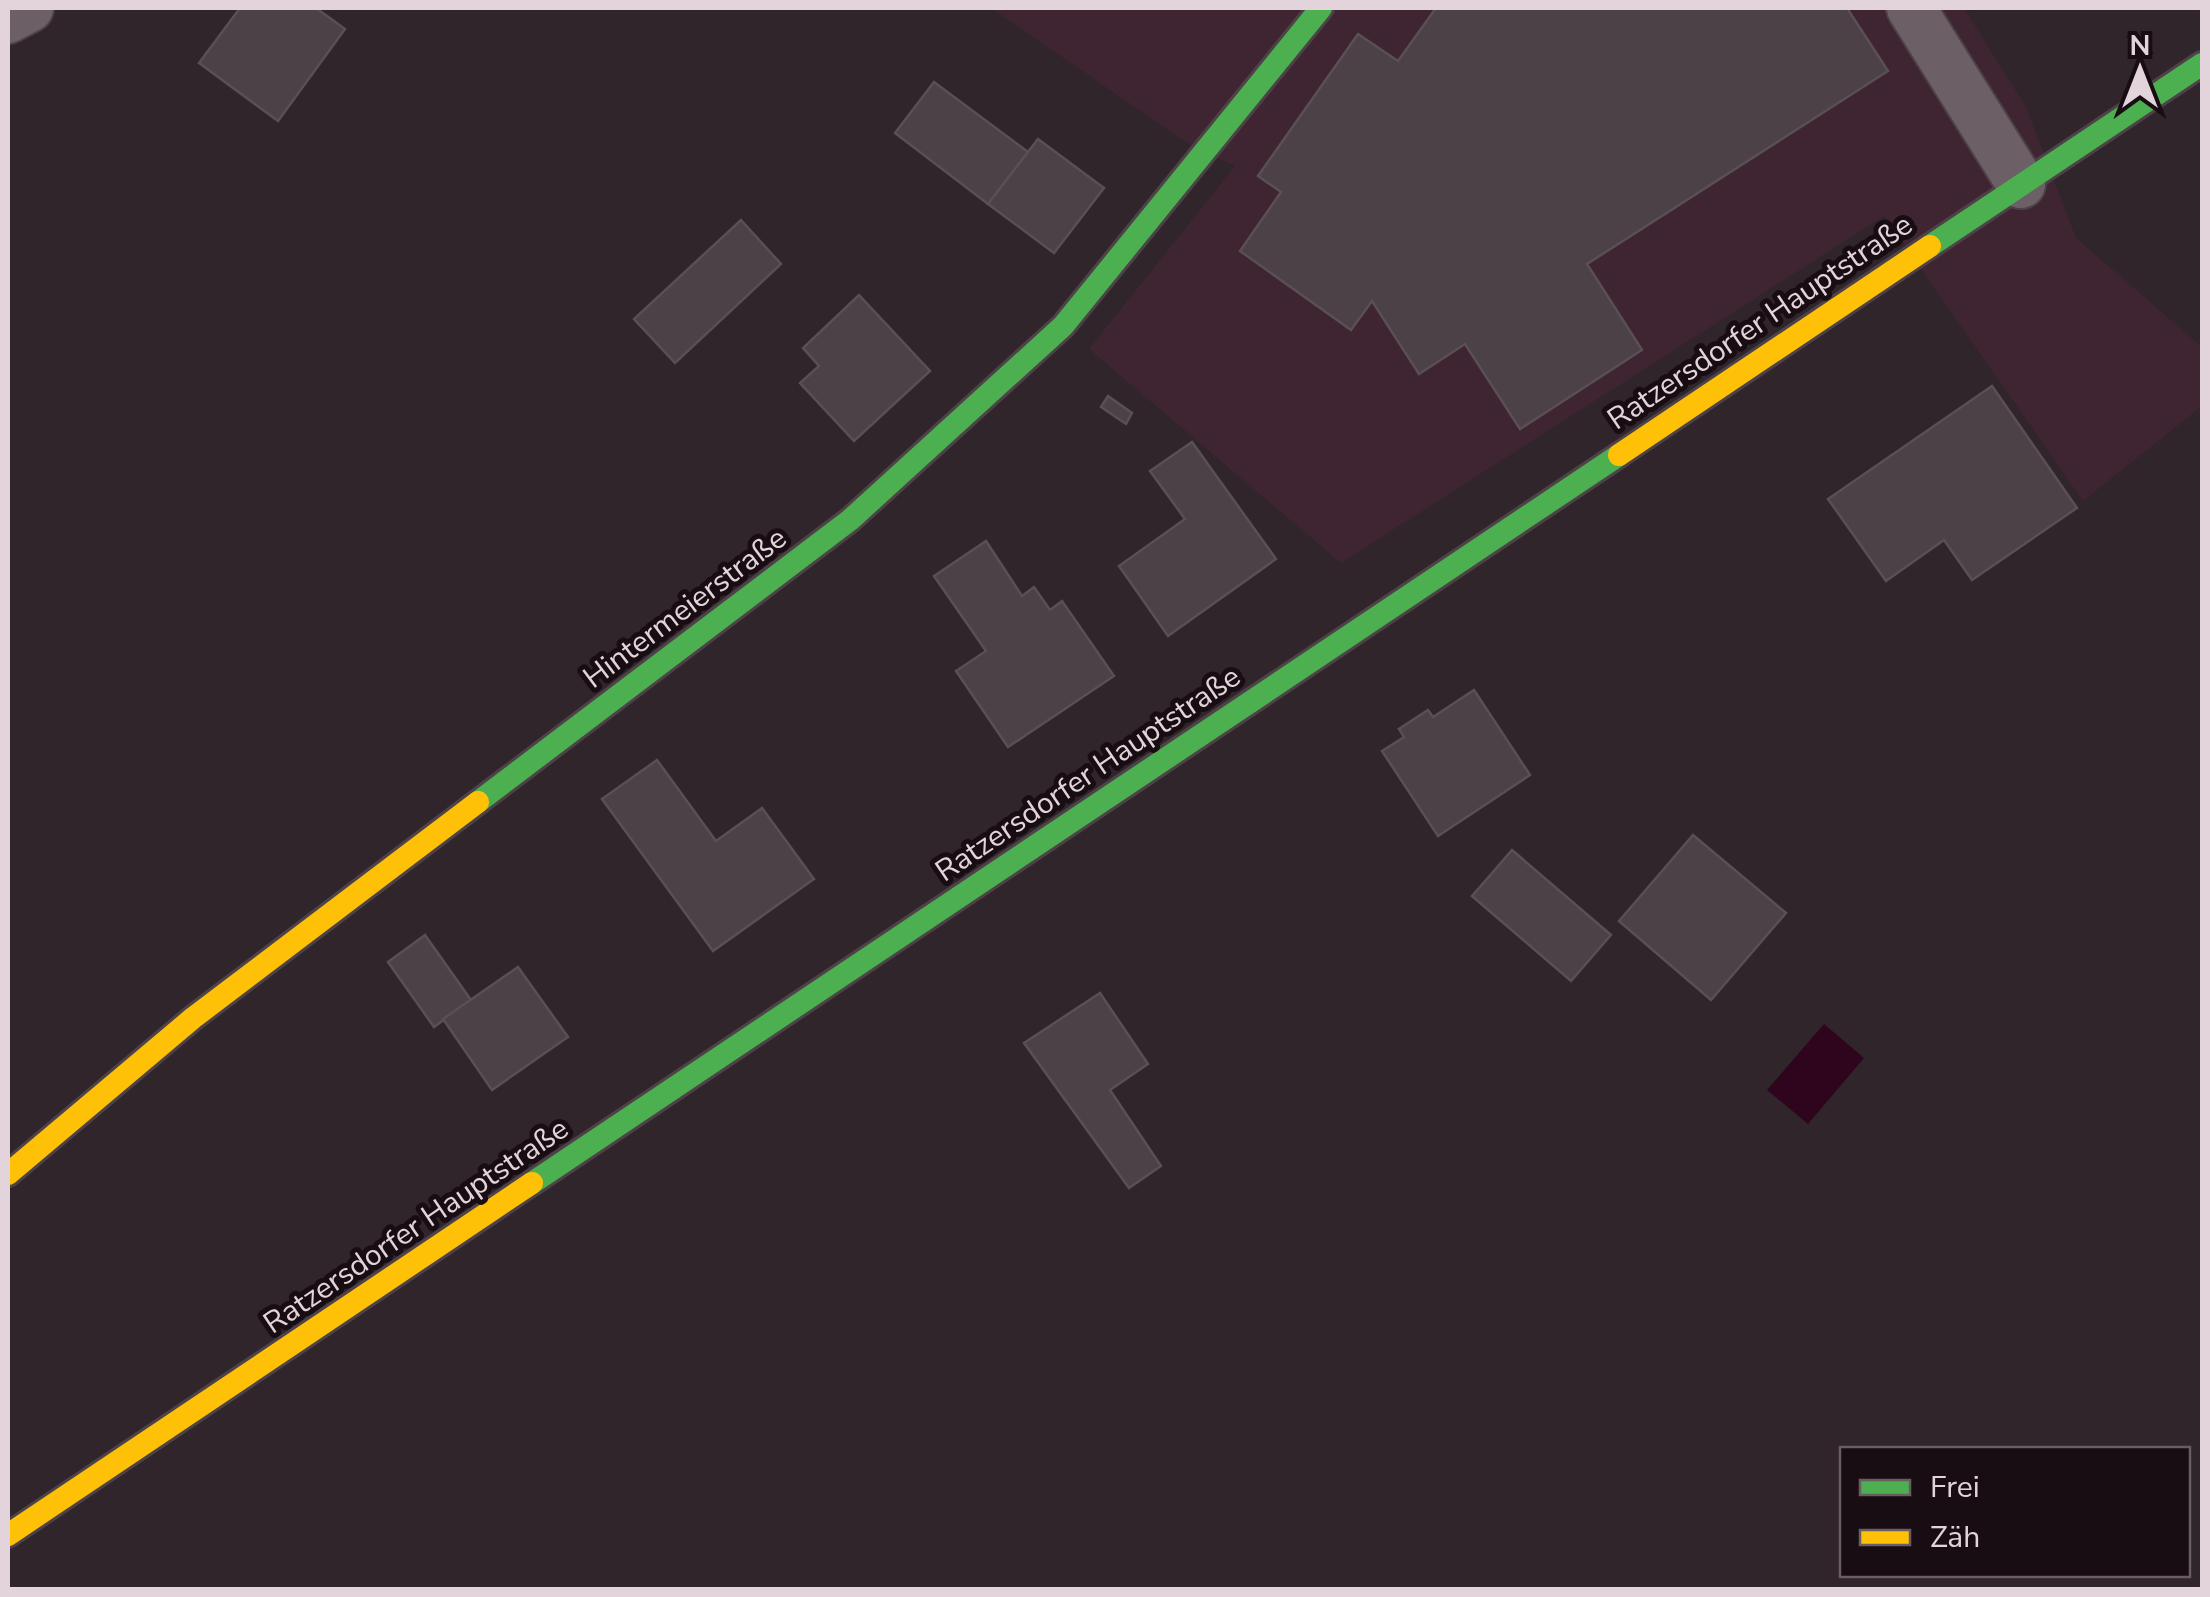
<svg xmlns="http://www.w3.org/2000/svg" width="2210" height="1597" viewBox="0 0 2210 1597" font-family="'Nunito Sans',sans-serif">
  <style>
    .built { fill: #3e2531 }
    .water { fill: #2f051e }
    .building { fill: #4b4146; stroke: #594f54; stroke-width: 2.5 }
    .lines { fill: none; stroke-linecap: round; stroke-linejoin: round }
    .street-casing { stroke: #4c4247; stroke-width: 52 }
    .fast-casing { stroke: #4c4247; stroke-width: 28 }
    .slow-casing { stroke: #4c4247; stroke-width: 28 }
    .street { stroke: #6c6066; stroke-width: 48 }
    .fast { stroke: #4caf50; stroke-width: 22 }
    .slow { stroke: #ffc107; stroke-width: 22 }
    .labels { text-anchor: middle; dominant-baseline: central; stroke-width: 10; stroke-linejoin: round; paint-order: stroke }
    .street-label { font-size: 30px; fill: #e2d4da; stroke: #170d12 }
  </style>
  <rect width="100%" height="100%" fill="#30252b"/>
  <polygon class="built" points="991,8 1964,8 2026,107 2076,238 2202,347 2202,406 2083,501 1884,216 1341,563 1089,349 1235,166 1193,147"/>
  <polygon class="water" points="1824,1024 1864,1058 1808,1124 1767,1090"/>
  <g class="building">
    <polygon points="240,8 316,8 345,29 278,121 199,63"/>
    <polygon points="1436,8 1847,8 1888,71 1587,264 1642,350 1520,429 1465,344 1419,374 1372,301 1351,330 1240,251 1281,192 1258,176 1358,34 1398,61"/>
    <polygon points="934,82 1028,152 988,204 895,133"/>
    <polygon points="1038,139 1104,188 1054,253 988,204"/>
    <polygon points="741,220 781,264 675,363 634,319"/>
    <polygon points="859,295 930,371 854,441 800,383 819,366 803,348"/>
    <polygon points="1992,386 2077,508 1972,580 1944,540 1886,581 1828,499"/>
    <polygon points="1108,396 1132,413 1126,424 1101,407"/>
    <polygon points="1192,442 1276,559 1168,636 1119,566 1185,519 1150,471"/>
    <polygon points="986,541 1022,596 1034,587 1050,610 1062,601 1114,676 1008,747 956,671 986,651 934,576"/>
    <polygon points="1474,690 1530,775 1438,836 1382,751 1404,737 1399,729 1428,710 1433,717"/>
    <polygon points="657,760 716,841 762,808 814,879 713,951 602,799"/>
    <polygon points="1693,835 1786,913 1711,1000 1619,921"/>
    <polygon points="1512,850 1611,935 1571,981 1472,896"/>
    <polygon points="425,935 471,1000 434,1027 388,962"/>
    <polygon points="518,967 568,1037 492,1090 443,1019"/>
    <polygon points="1100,993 1148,1064 1110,1090 1161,1166 1129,1188 1024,1043"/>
  </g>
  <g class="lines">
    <defs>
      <g id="street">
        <polyline points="1911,8 2021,184"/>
        <polyline points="8,19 29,8"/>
      </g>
      <g id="fast">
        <polyline points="1930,246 2202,64"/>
        <polyline points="478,802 850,520 1063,326 1321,8"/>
        <polyline points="532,1183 1619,455"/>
      </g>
      <g id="slow">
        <polyline points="1619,455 1930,246"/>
        <polyline points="8,1174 193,1018 478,802"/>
        <polyline points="8,1535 532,1183"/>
      </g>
    </defs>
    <use href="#street" class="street-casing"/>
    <use href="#fast" class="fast-casing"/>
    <use href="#slow" class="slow-casing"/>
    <use href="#street" class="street"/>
    <use href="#fast" class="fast"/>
    <use href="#slow" class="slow"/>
  </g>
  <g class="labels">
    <g class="street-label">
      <text transform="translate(1760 322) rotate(-34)">Ratzersdorfer Hauptstraße</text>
      <text transform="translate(685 608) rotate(-37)">Hintermeierstraße</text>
      <text transform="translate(1088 774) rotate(-34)">Ratzersdorfer Hauptstraße</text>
      <text transform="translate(416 1226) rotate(-34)">Ratzersdorfer Hauptstraße</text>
    </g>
  </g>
  <rect width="2210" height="1597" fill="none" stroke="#e2d4da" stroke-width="20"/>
  <rect x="1840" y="1447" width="350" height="130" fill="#170d12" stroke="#685d62" stroke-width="2.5"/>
  <rect x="1860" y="1480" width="50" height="15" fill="#4caf50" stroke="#685d62" stroke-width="2.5"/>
  <text x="1930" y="1497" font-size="30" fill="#e2d4da">Frei</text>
  <rect x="1860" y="1530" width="50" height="15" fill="#ffc107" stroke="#685d62" stroke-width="2.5"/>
  <text x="1930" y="1547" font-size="30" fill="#e2d4da">Zäh</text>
  <g transform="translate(2140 70)" stroke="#170d12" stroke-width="8" paint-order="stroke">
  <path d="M0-8L18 38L0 25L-18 38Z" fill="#e2d4da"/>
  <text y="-15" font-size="28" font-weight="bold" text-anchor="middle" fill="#e2d4da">N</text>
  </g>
</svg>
